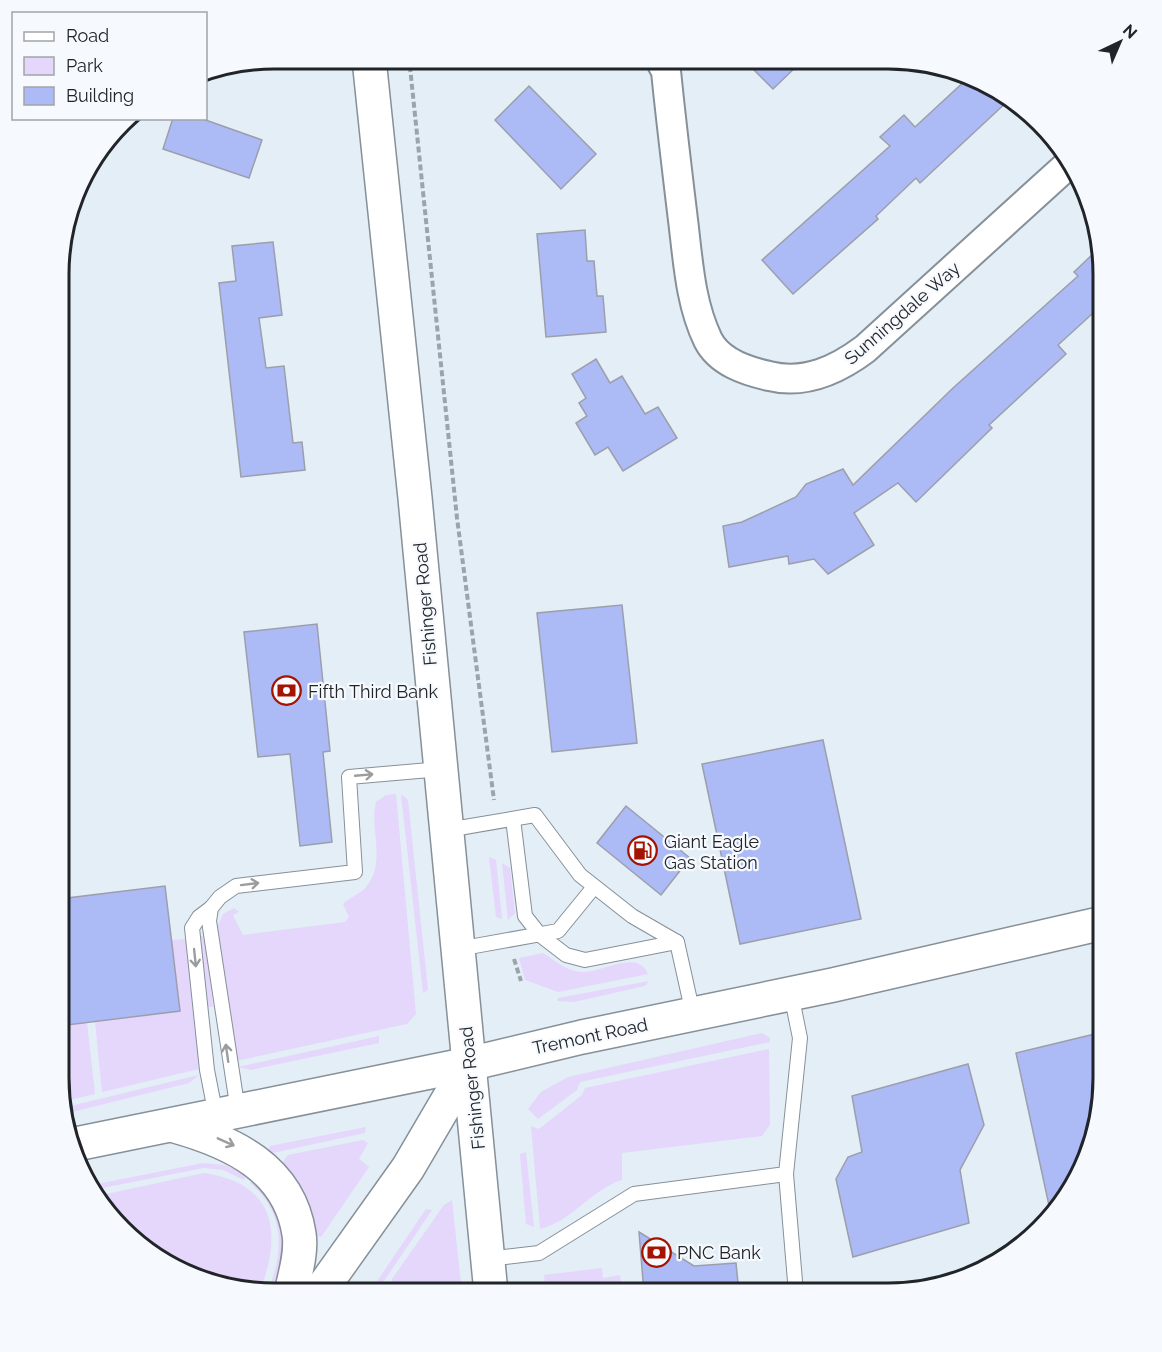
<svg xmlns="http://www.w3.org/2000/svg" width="1162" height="1352" viewBox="0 0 1162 1352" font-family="Raleway,sans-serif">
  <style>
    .green { fill: #e5d6fb }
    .building { fill: #acbaf6; stroke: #9c9fab; stroke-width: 1.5 }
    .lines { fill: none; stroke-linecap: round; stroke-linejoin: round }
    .lane-casing { stroke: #869098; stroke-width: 16 }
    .street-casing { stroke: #869098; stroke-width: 32 }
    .secondary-casing { stroke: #869098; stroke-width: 36 }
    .primary-casing { stroke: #869098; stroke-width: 36 }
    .path { stroke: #9ca4ab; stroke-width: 4; stroke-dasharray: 6 3; stroke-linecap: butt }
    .lane { stroke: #fff; stroke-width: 14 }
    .street { stroke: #fff; stroke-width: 28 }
    .secondary { stroke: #fff; stroke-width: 33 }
    .primary { stroke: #fff; stroke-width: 33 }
    .oneway { stroke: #9b9c9e }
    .labels { text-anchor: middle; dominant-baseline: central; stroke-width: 4.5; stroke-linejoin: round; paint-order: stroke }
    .street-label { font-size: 18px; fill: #212428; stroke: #f6fafe }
    .poi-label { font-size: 18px; fill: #212428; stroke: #f6fafe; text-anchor: start }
    .rim { fill: none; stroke: #212428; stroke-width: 3 }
  </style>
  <rect width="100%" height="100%" fill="#e3eef7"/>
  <g class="green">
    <path d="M396,794L416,1014L407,1024L236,1061L217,927L223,914L234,908L239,912L233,915L243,935L345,922L349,917L343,904C350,897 360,894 366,887C387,862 369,829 376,802L386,795Z"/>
    <polygon points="401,794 408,800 428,990 423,993"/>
    <polygon points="489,857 496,860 502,919 496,917"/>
    <polygon points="502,863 510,868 515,913 508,920"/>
    <polygon points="200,936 205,936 213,1007 208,1007"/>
    <polygon points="187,939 201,1064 198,1064 199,1069 102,1092 95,1021 180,1011 171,940"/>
    <path d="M543,953C556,961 566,971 582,972C601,973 638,948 648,974L558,992L525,980L519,958Z"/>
    <polygon points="649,981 645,986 574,1002 557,1001 558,998"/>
    <polygon points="87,1022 95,1094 65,1101 59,1079 59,1026"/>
    <polygon points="762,1033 770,1038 770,1042 580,1082 577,1090 538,1119 528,1109 541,1092 568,1077"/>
    <polygon points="379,1036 379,1043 251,1070 238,1067"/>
    <path d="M769,1049L770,1125L762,1136L622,1153V1180C590,1190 573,1221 540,1229L531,1126L539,1129L582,1095L585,1088Z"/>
    <polygon points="199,1075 189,1083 68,1113 66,1107"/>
    <polygon points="366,1127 365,1133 268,1154 267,1152 270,1146"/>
    <polygon points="363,1140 368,1143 359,1159 369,1167 321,1237 314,1235 281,1165 288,1155"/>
    <polygon points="526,1152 534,1227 526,1224 520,1154"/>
    <polygon points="203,1163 224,1165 246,1174 244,1180 223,1170 204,1168 92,1190 87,1186"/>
    <path d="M204,1173C276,1183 283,1234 259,1293L154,1257L97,1196Z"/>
    <path d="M254,1179C288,1214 292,1249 272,1293H267C284,1253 286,1213 250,1183Z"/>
    <polygon points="452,1200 462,1293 393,1293 392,1279 444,1205"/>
    <polygon points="426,1209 432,1210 376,1293 369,1293"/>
    <polygon points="602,1268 603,1278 620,1275 622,1293 546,1293 544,1275"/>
  </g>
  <g class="building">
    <polygon points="744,60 803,60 773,89"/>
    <polygon points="967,79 1011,98 920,183 916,178 876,216 878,219 793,294 762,260 890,146 880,137 904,115 915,127"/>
    <polygon points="529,86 596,154 561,189 495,120"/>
    <polygon points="173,118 200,118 262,140 249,178 163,149"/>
    <polygon points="585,230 587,261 594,261 597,296 603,296 606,332 546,337 537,234"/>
    <polygon points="273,242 282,315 259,318 266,368 284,366 293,443 302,442 305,470 241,477 219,283 236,281 232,246"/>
    <polygon points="1097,250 1103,273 1103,304 1058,345 1066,354 989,425 992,428 916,502 898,483 854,513 874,545 828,574 814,559 789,564 788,556 729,567 723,526 742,522 796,497 806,484 843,469 853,485 953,388 1078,276 1074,272"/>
    <polygon points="596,359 610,383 622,376 645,414 658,407 677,438 623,471 608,447 595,455 576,423 587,416 579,403 586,398 572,374"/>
    <polygon points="622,605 637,743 552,752 537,613"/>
    <polygon points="317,624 330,751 323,752 332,842 300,846 290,754 258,757 244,632"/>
    <polygon points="823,740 861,919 740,944 702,764"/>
    <polygon points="626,806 690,858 661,895 597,843"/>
    <polygon points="165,886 180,1011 59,1026 59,899"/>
    <polygon points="1103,1032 1103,1093 1074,1186 1050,1210 1016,1053"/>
    <polygon points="968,1064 984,1125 960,1170 969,1223 853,1257 836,1179 848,1157 862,1152 852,1096"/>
    <polygon points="639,1232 694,1266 736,1263 739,1293 644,1293"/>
  </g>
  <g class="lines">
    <defs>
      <g id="lane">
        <polyline points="513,819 525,916 540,935 566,955 585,960 677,942"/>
        <polyline points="447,830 535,815 580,875 632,916 677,942 693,1014"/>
        <polyline points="211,908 199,917 192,928 207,1070 216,1116"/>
        <polyline points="458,949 558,931 594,887"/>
        <polyline points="238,1111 209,921 211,908 220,897 236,886 355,872 349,777 441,769"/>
        <polyline points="786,1174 796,1293"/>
        <polyline points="488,1259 539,1253 634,1194 786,1174 800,1038 791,994"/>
      </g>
      <path id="street" d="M660,60L666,71C671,121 677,170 683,220C688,260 690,303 708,340C719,362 746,371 769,376C805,385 837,370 865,349L1071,162"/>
      <g id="secondary">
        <path d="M175,1126C232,1142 289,1168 299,1234C302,1252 295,1275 291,1293"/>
        <polyline points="76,1144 469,1064 491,1293"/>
      </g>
      <g id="primary">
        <polyline points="369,59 415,498 469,1064"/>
        <polyline points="469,1064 582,1037 833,985 1103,923"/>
        <polyline points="319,1293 408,1168 469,1064"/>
      </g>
    </defs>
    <use href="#lane" class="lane-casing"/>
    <use href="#street" class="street-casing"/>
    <use href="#secondary" class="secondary-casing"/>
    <use href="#primary" class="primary-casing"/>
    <g class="path">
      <polyline points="420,66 410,67 457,518 494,800"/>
      <polyline points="514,959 521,981"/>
    </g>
    <use href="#lane" class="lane"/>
    <use href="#street" class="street"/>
    <use href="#secondary" class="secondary"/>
    <use href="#primary" class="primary"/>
  </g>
  <defs><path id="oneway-shaft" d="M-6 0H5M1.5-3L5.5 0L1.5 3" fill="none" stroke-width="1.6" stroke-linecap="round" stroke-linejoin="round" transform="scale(1.5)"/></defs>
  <g class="oneway">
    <use href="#oneway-shaft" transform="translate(364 775) rotate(-5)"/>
    <use href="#oneway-shaft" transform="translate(250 884) rotate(-7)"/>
    <use href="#oneway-shaft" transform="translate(195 958) rotate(84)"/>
    <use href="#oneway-shaft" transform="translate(227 1053) rotate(-98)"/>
    <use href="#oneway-shaft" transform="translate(226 1142) rotate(24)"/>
  </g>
  <defs>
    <symbol id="bank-ring" viewBox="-11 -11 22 22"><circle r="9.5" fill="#f6fafe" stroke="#a51200" stroke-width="1.5"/><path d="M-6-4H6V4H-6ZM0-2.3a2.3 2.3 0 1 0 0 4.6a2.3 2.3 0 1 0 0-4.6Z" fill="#a51200"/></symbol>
    <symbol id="fuel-ring" viewBox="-11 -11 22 22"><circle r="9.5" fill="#f6fafe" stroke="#a51200" stroke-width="1.5"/><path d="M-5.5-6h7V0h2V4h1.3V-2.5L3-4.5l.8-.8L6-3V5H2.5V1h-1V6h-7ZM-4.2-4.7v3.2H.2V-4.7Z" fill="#a51200"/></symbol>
  </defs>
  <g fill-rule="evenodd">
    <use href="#bank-ring" x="270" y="674" width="33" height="33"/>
    <use href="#fuel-ring" x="626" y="834" width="33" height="33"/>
    <use href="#bank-ring" x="640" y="1236" width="33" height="33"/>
  </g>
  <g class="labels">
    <g class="street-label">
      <text transform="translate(902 313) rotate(-41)">Sunningdale Way</text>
      <text transform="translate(425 604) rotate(-95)">Fishinger Road</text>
      <text transform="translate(590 1036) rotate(-12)">Tremont Road</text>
      <text transform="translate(472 1088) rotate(-96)">Fishinger Road</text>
    </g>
    <g class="poi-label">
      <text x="308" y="691">Fifth Third Bank</text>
      <text x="664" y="841">Giant Eagle<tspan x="664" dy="21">Gas Station</tspan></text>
      <text x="677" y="1252">PNC Bank</text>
    </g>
  </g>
  <path d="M0 0H1162V1352H0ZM274 69H888A205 205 0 0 1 1093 274V1078A205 205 0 0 1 888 1283H274A205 205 0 0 1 69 1078V274A205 205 0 0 1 274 69Z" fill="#f6fafe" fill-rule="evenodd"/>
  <path class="rim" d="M274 69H888A205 205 0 0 1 1093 274V1078A205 205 0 0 1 888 1283H274A205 205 0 0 1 69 1078V274A205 205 0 0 1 274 69Z"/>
  <rect x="12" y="12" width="195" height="108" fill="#f6fafe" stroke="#a1a4a8" stroke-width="1.5"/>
  <rect x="24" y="32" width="30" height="9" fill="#ffffff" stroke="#a1a4a8" stroke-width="1.5"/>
  <text x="66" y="42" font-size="18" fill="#212428">Road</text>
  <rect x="24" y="57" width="30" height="18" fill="#e5d6fb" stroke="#a1a4a8" stroke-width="1.5"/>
  <text x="66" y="72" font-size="18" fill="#212428">Park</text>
  <rect x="24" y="87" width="30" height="18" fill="#acbaf6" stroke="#a1a4a8" stroke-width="1.5"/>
  <text x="66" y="102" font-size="18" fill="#212428">Building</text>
  <g transform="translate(1120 42) rotate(44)" stroke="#f6fafe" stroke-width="4.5" paint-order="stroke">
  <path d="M0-4.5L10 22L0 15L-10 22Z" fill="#212428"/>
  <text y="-9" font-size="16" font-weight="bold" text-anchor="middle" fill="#212428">N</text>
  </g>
</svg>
